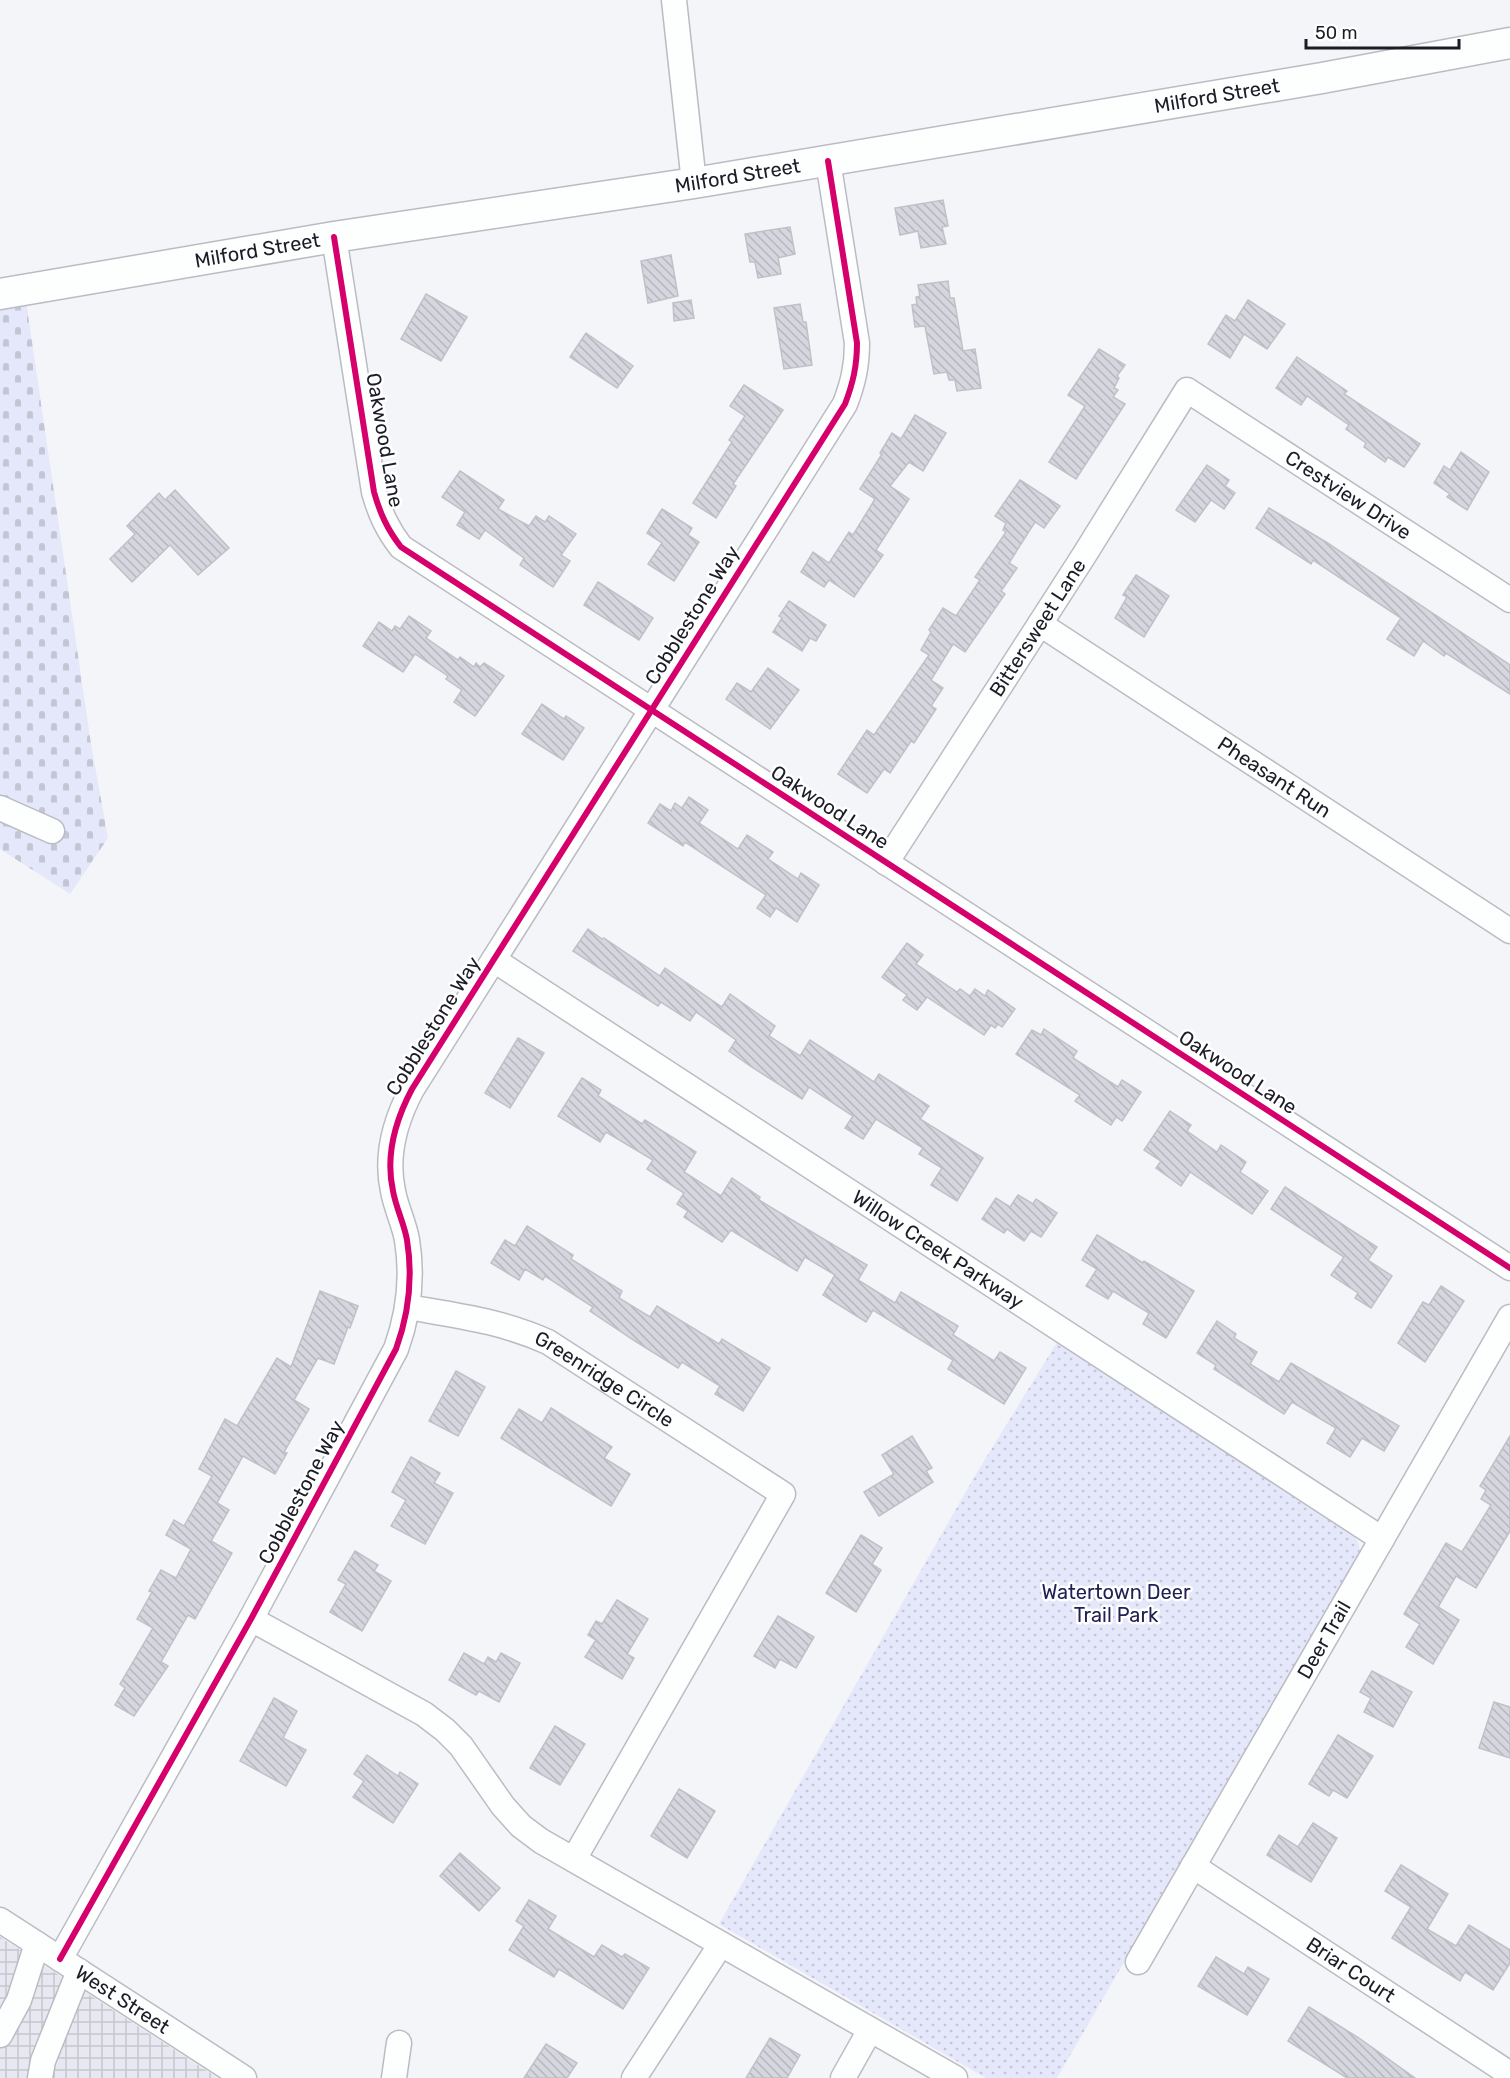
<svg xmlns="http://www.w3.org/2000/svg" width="1510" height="2078" viewBox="0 0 1510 2078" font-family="Rubik,sans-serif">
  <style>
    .industrial { fill: url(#industrial-grid) }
    .grass { fill: url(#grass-dots) }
    .cemetery { fill: url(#cemetery-stones) }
    .building { fill: url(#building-back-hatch); stroke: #c0c1c8; stroke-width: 1.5 }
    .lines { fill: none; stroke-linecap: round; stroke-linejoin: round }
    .minor-casing { stroke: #bbbcc3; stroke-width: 27 }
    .major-casing { stroke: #bbbcc3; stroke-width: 33 }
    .minor { stroke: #fdfefe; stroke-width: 24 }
    .major { stroke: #fdfefe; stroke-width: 30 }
    .cycleway-casing { stroke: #fff; stroke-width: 10 }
    .cycleway { stroke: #d6006c; stroke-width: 6 }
    .labels { text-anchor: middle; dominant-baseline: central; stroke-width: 5; stroke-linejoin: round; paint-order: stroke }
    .street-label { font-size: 20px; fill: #1b1c26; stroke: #fff }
    .park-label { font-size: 20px; fill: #222156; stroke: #fff }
  </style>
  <defs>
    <pattern id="industrial-grid" width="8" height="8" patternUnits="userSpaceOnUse" patternTransform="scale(1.5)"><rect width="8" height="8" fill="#e7e8f2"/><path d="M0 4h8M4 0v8" fill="none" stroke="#c6c6cf"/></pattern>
    <pattern id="grass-dots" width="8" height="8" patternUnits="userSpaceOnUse" patternTransform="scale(1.5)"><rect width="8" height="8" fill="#e5e7fa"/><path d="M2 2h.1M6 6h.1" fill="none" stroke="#c4c6d6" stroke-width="1.8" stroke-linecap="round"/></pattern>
    <pattern id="cemetery-stones" width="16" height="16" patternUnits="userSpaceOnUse" patternTransform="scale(1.5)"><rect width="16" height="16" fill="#e5e7fa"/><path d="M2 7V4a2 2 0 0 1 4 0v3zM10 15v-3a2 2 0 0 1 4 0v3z" fill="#c4c6d6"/></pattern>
    <pattern id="building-back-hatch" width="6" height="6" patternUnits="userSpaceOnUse" patternTransform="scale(1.5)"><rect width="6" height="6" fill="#d5d6de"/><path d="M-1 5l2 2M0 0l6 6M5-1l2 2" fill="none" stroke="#b6b7be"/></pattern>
  </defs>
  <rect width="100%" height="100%" fill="#f4f5f9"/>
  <polygon class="industrial" points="0,1937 218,2078 0,2078"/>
  <polygon class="grass" points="1058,1341 1354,1535 1359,1544 1360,1554 1057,2078 986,2078 719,1924 976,1474"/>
  <polygon class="cemetery" points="26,301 91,744 108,838 70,894 0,849 0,305"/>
  <g class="building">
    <polygon points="943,200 948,226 942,227 946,244 921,248 918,231 900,235 895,208"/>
    <polygon points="790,227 795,254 778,258 781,274 758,278 755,262 750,262 745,234"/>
    <polygon points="671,255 678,296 648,303 641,261"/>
    <polygon points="948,281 950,298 954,298 963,351 975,349 981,388 957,391 955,380 949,380 947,372 934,374 925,326 915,327 912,305 917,304 916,297 920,296 918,285"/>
    <polygon points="426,294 467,317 441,361 401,339"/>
    <polygon points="691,300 694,318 674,321 673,303"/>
    <polygon points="1248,300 1285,324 1267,349 1244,334 1230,358 1208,344 1226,315 1235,321"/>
    <polygon points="800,304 803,322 806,322 812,365 784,369 774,308"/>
    <polygon points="586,333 633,366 617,388 570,357"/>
    <polygon points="1099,349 1125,365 1117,376 1119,378 1114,388 1118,390 1113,397 1125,404 1076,479 1049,462 1085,406 1068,395"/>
    <polygon points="1297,357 1347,391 1344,394 1420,444 1404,467 1388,457 1385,462 1364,447 1366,443 1346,429 1349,425 1307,396 1301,405 1276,388"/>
    <polygon points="744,385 783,410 733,484 736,486 716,518 693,503 732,442 729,440 745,416 730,406"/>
    <polygon points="915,415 946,433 923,471 909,462 890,486 909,499 876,550 883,555 854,597 829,580 824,587 801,572 813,552 829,563 849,532 853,535 875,499 860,489 882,454 880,453 892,433 901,439"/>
    <polygon points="1461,452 1489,472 1467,510 1447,497 1450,494 1434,483 1444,466 1450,470"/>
    <polygon points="1207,465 1229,480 1225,486 1235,493 1224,509 1211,500 1195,522 1176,510"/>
    <polygon points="460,471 504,500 498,509 529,526 536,516 545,522 549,516 576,534 561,555 570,561 553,587 520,565 524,558 485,530 479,539 457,525 465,512 442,497"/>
    <polygon points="1020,480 1060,506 1044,528 1035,522 1009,563 1017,568 1001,591 1005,594 965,652 953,644 931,680 943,688 931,706 936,709 914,743 911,741 890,773 884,769 867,793 838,774 867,730 874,735 929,655 921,650 931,632 929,630 943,608 956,616 980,580 975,577 1006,532 1003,530 1006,523 995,516"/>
    <polygon points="175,490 229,548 198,575 170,545 132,582 110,559 135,534 127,526 159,493 165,500"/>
    <polygon points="1269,508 1326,542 1510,665 1510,694 1446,653 1444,656 1423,641 1414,656 1387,639 1401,618 1313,560 1311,564 1256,528"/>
    <polygon points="662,509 692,528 688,535 699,542 674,581 648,564 662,543 647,533"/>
    <polygon points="1136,575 1169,596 1144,637 1115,618 1127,597 1123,595"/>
    <polygon points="598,582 653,618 639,640 584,605"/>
    <polygon points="789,601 826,625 816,641 810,638 802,651 773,632 782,618 779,616"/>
    <polygon points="409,616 431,631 426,638 458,660 460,657 474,667 476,663 480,667 484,663 504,676 475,716 454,702 462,690 446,679 448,676 415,654 403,672 363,646 379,622 392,631 395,626 400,629"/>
    <polygon points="768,668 799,690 770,729 726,699 737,683 751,692"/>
    <polygon points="542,704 564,719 566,716 584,728 563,760 522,734"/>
    <polygon points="689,797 708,810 699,823 738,849 747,835 773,852 768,859 798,879 801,873 819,885 797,922 776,908 770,917 757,908 766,895 685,842 683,846 648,823 660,804 671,811 675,803 682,808"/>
    <polygon points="588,929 602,939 604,938 660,976 665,968 722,1007 730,994 775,1026 769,1036 800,1056 810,1040 874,1082 879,1074 929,1106 920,1119 983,1158 957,1201 931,1185 942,1168 919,1154 923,1148 876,1119 863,1139 845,1128 853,1116 809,1087 802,1099 750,1066 729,1051 736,1040 696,1012 690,1021 661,1002 658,1006 573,951"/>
    <polygon points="907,943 923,955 916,964 957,992 960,989 970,996 975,989 985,996 988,990 1015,1009 1002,1027 998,1024 995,1028 991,1025 984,1035 927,997 917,1010 903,1000 907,995 882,977"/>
    <polygon points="1044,1029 1077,1051 1073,1058 1118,1087 1122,1080 1141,1092 1122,1121 1116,1117 1111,1125 1075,1101 1080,1095 1016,1054 1032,1030 1041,1035"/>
    <polygon points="518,1038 544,1053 510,1108 485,1093"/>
    <polygon points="582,1078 601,1090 598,1096 642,1124 645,1120 696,1152 684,1172 721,1196 732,1178 760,1197 759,1200 867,1265 858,1280 895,1303 901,1292 958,1326 953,1335 994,1361 1000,1352 1026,1368 1004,1404 948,1369 953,1360 873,1310 866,1322 823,1295 835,1275 805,1257 797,1271 731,1230 722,1242 684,1217 688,1211 677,1204 684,1193 647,1169 653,1160 606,1132 600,1142 558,1116"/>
    <polygon points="1170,1111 1191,1125 1187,1131 1217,1152 1221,1145 1246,1162 1240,1172 1268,1191 1252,1214 1190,1172 1181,1186 1156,1168 1161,1161 1144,1150"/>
    <polygon points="1285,1187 1377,1247 1368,1260 1392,1276 1371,1308 1355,1298 1358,1293 1331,1275 1344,1257 1271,1209"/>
    <polygon points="1018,1195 1033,1204 1036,1199 1057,1213 1041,1237 1031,1231 1024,1241 1007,1229 1004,1233 982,1219 996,1198 1010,1207"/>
    <polygon points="527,1226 573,1255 571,1259 622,1291 619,1298 650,1317 657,1306 719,1344 722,1339 770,1368 743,1411 715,1394 720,1386 682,1362 678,1368 635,1341 590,1311 593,1307 545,1276 543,1280 525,1269 519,1280 491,1263 505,1240 515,1246"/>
    <polygon points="1097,1235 1143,1263 1144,1261 1194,1291 1166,1338 1143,1324 1149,1313 1113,1291 1108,1299 1086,1286 1097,1269 1082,1260"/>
    <polygon points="1441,1286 1464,1301 1425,1362 1398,1343 1423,1302 1429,1305"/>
    <polygon points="320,1291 358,1306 350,1328 348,1327 334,1364 318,1358 294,1400 309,1409 284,1452 287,1453 275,1474 243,1456 217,1503 229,1510 211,1541 232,1553 195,1619 188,1615 161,1662 168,1666 134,1716 115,1705 125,1688 120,1684 153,1628 137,1619 152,1592 149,1591 161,1570 176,1578 191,1549 166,1535 174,1520 184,1526 212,1476 199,1469 225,1419 237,1426 277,1358 291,1367"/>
    <polygon points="1217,1321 1236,1334 1234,1338 1257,1352 1250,1364 1279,1382 1291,1363 1399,1426 1384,1451 1362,1438 1350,1457 1327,1443 1336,1428 1292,1402 1284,1414 1214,1369 1216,1365 1197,1353"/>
    <polygon points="456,1371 485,1387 458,1436 429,1421"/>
    <polygon points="551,1408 612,1447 604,1458 630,1474 611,1506 501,1438 519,1409 542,1423"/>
    <polygon points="912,1436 932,1468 926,1471 933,1482 879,1516 864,1492 894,1474 882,1455"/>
    <polygon points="1510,1436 1510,1531 1476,1588 1456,1576 1438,1607 1459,1620 1433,1664 1406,1647 1420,1624 1404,1614 1446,1543 1462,1552 1491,1505 1481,1499 1486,1490 1480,1486"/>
    <polygon points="411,1457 440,1473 434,1483 453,1493 425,1544 391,1526 406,1500 392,1492"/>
    <polygon points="861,1535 882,1548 872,1564 881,1570 856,1612 826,1593"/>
    <polygon points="355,1551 378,1565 374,1571 391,1581 362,1631 330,1612 346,1584 338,1580"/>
    <polygon points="617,1600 648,1619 627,1654 634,1658 622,1679 585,1657 596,1640 588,1635 596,1621 602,1624"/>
    <polygon points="778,1616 814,1637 796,1668 780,1659 775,1668 754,1656"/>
    <polygon points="464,1653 484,1664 488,1657 496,1662 501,1653 520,1663 499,1702 479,1691 476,1695 449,1680"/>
    <polygon points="1372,1671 1412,1692 1393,1727 1364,1712 1371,1698 1360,1692"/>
    <polygon points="274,1698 297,1711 283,1738 306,1750 286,1786 240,1761"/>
    <polygon points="1494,1702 1510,1707 1510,1758 1479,1748"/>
    <polygon points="555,1726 585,1744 560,1785 530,1768"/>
    <polygon points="1338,1735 1373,1756 1347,1798 1333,1790 1329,1796 1309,1784"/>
    <polygon points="367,1755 398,1776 400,1772 418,1784 393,1823 353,1797 364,1781 354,1774"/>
    <polygon points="679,1789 715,1811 687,1858 651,1836"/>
    <polygon points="1313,1823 1337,1838 1311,1882 1267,1855 1279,1835 1298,1847"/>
    <polygon points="460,1853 500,1888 479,1911 440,1876"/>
    <polygon points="1401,1865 1448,1894 1427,1929 1456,1946 1469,1925 1510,1950 1510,1963 1493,1990 1465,1972 1460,1981 1392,1938 1411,1907 1385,1891"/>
    <polygon points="529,1900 556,1916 548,1929 594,1957 602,1945 622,1957 625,1954 649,1968 623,2009 559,1969 554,1977 509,1950 524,1926 516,1921"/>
    <polygon points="1216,1957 1244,1974 1248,1967 1269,1979 1247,2015 1198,1986"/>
    <polygon points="1309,2007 1359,2038 1415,2078 1347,2078 1288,2041"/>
    <polygon points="770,2038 800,2055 787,2078 746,2078"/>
    <polygon points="546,2044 577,2063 567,2078 524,2078"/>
  </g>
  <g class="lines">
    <defs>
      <g id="minor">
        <polyline points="674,0 694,183"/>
        <path d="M334,237L374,492C380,513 387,529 401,547L1510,1268"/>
        <path id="s1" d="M1040,624L1510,931"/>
        <polyline points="0,808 52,831"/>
        <path id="s2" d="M886,863L1083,557L1187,390L1510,600"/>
        <path id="s3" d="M494,960L1382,1539"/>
        <path id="s4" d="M408,1307C459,1316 501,1321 548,1342L783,1494L574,1859"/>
        <polyline points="251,1619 424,1714 445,1730 461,1746 503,1806 521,1826 541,1841 955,2078"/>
        <path id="s5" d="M1193,1866L1510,2074"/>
        <path id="s6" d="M0,1920L244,2078"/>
        <path d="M60,1959L251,1619L396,1349C409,1313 413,1277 407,1240C404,1223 396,1208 393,1191C385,1155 395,1121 412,1089L845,404C853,383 857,366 857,343L828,161"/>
        <path id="s7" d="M1138,1962L1510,1317"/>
        <polyline points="0,2035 19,2000 37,1944"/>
        <polyline points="40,2078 43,2061 79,1971"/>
        <polyline points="394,2078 399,2043"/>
        <polyline points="634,2078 721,1944"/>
        <polyline points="843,2078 870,2030"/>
      </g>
      <g id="major">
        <path id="s8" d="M0,294L334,237L694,183L1322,78L1510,43"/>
      </g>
    </defs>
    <use href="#minor" class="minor-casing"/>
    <use href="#major" class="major-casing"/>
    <use href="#minor" class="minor"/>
    <use href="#major" class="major"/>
    <defs>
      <g id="cycleway">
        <path d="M334,237L374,492C380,513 387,529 401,547L1510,1268"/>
        <path d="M60,1959L251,1619L396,1349C409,1313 413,1277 407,1240C404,1223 396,1208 393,1191C385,1155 395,1121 412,1089L845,404C853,383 857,366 857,343L828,161"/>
      </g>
    </defs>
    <use href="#cycleway" class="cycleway-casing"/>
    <use href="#cycleway" class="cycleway"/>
  </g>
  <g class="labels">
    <g class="street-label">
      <text stroke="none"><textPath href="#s8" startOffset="1233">Milford Street</textPath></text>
      <text stroke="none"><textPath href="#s8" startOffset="747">Milford Street</textPath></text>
      <text stroke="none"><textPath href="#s8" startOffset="261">Milford Street</textPath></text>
      <text transform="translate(385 440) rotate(80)">Oakwood Lane</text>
      <text stroke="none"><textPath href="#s2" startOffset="753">Crestview Drive</textPath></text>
      <text transform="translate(692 615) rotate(-58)">Cobblestone Way</text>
      <text stroke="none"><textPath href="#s2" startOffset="280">Bittersweet Lane</textPath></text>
      <text stroke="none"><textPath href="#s1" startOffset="280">Pheasant Run</textPath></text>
      <text transform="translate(830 807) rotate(33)">Oakwood Lane</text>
      <text transform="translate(433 1026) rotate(-58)">Cobblestone Way</text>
      <text transform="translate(1238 1072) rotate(33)">Oakwood Lane</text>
      <text stroke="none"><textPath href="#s3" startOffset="530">Willow Creek Parkway</textPath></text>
      <text stroke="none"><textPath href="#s4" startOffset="212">Greenridge Circle</textPath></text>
      <text transform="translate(301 1492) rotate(-62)">Cobblestone Way</text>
      <text stroke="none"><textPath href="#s7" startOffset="372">Deer Trail</textPath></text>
      <text stroke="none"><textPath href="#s5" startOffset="189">Briar Court</textPath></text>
      <text stroke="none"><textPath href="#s6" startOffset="146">West Street</textPath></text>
    </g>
    <g class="park-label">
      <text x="1116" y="1592">Watertown Deer<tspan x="1116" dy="23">Trail Park</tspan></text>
    </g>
  </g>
  <path d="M1306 39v9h153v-9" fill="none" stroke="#1b1c26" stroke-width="3"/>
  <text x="1315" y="39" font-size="18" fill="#1b1c26" stroke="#ffffff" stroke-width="4.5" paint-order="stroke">50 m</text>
</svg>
